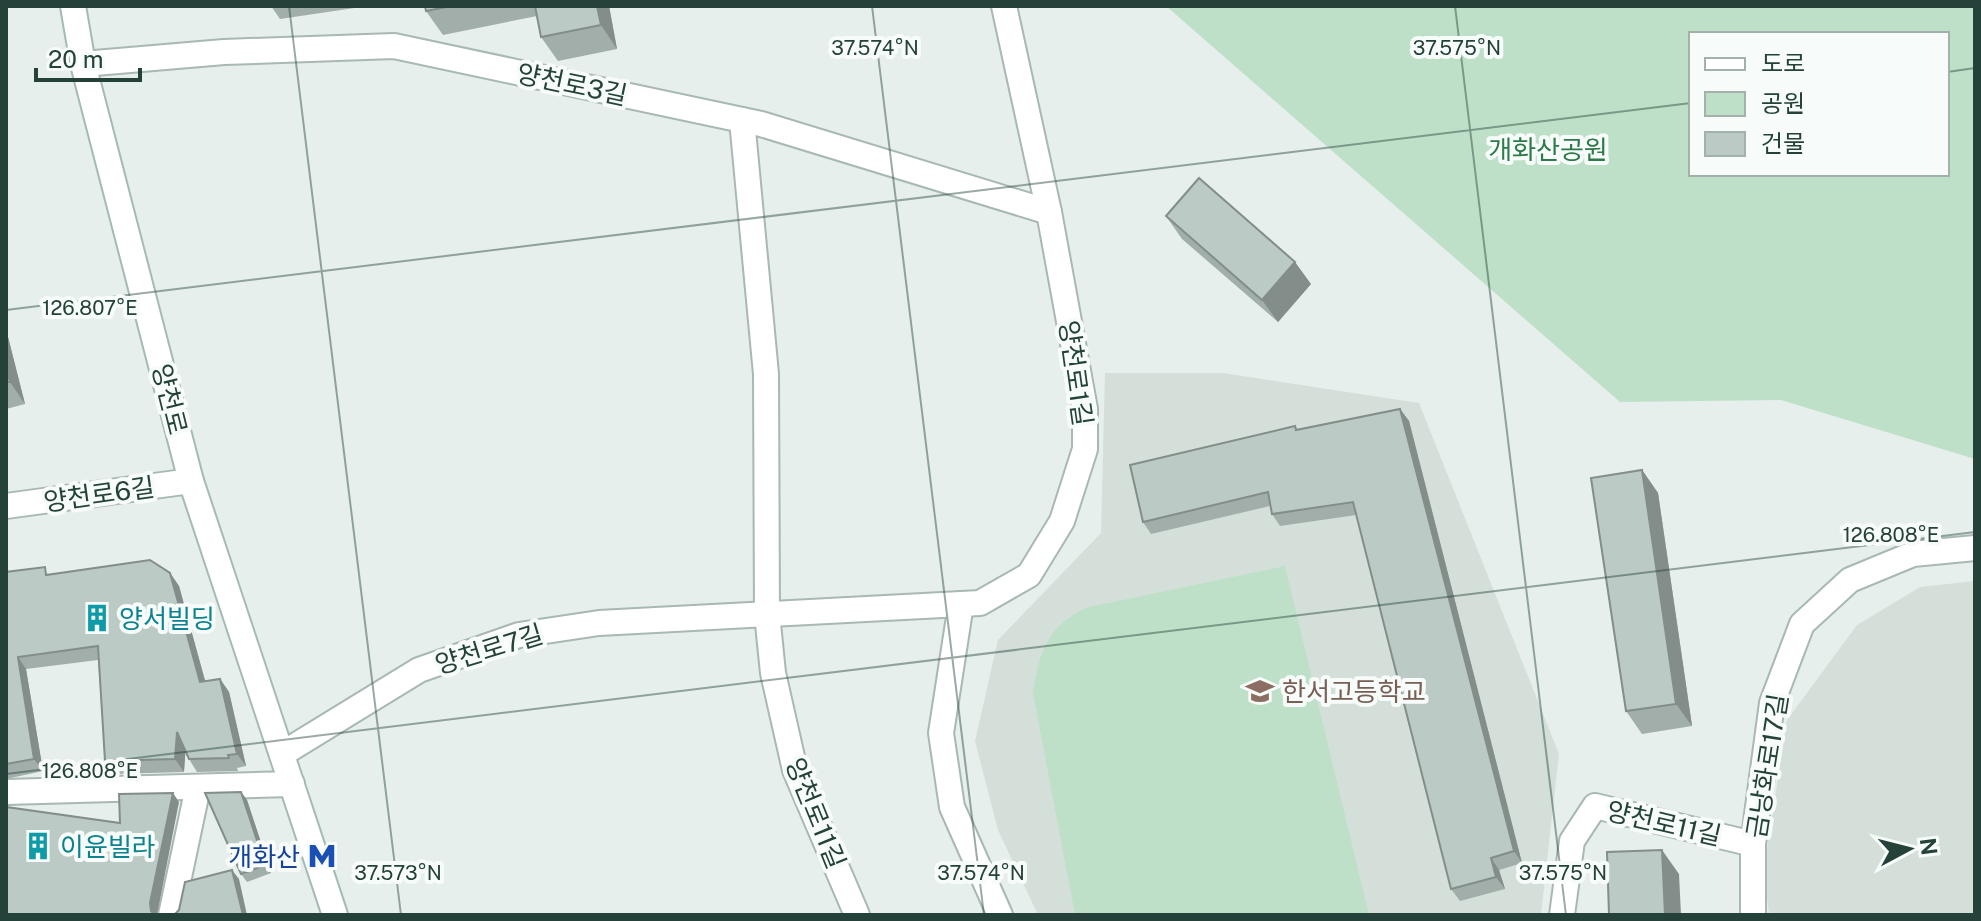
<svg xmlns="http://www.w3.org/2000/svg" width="1981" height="921" viewBox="0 0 1981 921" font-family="'Public Sans','Noto Sans KR',sans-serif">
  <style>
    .built { fill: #d4dfda }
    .green { fill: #bfe0c8; fill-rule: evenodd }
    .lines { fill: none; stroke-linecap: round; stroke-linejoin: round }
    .minor-casing { stroke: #a8b8b2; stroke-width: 28 }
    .secondary-casing { stroke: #a4bbb3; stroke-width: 28 }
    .minor { stroke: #fff; stroke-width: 24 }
    .secondary { stroke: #fff; stroke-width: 24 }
    .wall { fill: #a1aea9 }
    .shaded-wall { fill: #838d89 }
    .building { fill: #bbcac4; stroke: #838d89; stroke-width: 2 }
    .ticks { fill: none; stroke: #24423a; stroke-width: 2; stroke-opacity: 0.45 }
    .labels { text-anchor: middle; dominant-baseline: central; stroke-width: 8; stroke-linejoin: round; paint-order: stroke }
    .street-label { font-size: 26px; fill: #24423a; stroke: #f7fbf9 }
    .park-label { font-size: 26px; fill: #2d7a4b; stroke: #f7fbf9 }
    .culture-label { font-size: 26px; fill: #0d838f; stroke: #f7fbf9; text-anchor: start }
    .education-label { font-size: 26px; fill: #785e54; stroke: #f7fbf9; text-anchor: start }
    .transit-label { font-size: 26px; fill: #164399; stroke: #f7fbf9; text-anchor: end }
    .ticks-label { font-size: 20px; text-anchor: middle; fill: #24423a; stroke: #f7fbf9; stroke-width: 8; stroke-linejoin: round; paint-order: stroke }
  </style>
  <rect width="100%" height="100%" fill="#e6efeb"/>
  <g class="built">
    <polygon points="1105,373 1223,373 1419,403 1559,754 1541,915 1038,915 998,830 975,741 998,640 1101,533"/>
    <polygon points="1975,581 1975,915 1769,915 1764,868 1787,720 1857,625 1920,587"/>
  </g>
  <g class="green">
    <path d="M1166,6H1975V459L1781,400L1620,402ZM1691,34H1947V174H1691Z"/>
    <path d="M1285,566L1369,915H1075L1033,693C1039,651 1048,624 1089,607Z"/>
  </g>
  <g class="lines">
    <defs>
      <g id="minor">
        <polyline points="83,64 224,52 394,46 761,124 1049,212"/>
        <polyline points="742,120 766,374 767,614 773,673 795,770 857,915"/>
        <polyline points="6,506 191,481"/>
        <polyline points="282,754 419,670 519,635 599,623 961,604"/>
        <polyline points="6,792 292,784"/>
        <polyline points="171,915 198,787"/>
        <polyline points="1000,915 952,807 941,733 961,604 980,603 1029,575 1062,521 1085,449 1085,409 1049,212 1004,6"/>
        <polyline points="1562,915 1572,841 1595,806 1753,844"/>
        <polyline points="1753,915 1753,844 1772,703 1802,624 1850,580 1913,554 1975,548"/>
      </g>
      <polyline id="secondary" points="73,6 83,64 191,481 335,915"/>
    </defs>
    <use href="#minor" class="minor-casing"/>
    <use href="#secondary" class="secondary-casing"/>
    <use href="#minor" class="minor"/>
    <use href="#secondary" class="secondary"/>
  </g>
  <g class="wall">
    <polygon points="271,6 368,6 280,19"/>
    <polygon points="425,6 609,6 617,49 558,61 541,37 537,16 443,35 426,11"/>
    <polygon points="1166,216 1311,284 1278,322 1182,239"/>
    <polygon points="6,329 25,404 6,409"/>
    <polygon points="1400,409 1409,421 1522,863 1499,870 1505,889 1460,901 1451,889 1356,515 1280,526 1272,514 1270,506 1151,534 1143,522 1295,426 1298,430"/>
    <polygon points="1642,470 1658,493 1692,726 1642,734 1626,711"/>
    <polygon points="6,572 50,574 170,573 179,586 205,681 220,679 229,692 246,766 237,768 238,771 197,772 189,759 185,751 184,772 113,774 105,761 98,660 26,669 43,771 6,779"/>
    <polygon points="241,792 247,800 271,873 247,882 241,874"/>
  </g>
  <g class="shaded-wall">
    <polygon points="597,6 609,6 617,49 601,25"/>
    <polygon points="1295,262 1311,284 1278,322 1262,300"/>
    <polygon points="6,329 25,404 10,382 6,368"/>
    <polygon points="1400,409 1409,421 1522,863 1514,851"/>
    <polygon points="1642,470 1658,493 1692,726 1676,704"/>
    <polygon points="170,573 179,586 209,695 200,682"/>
    <polygon points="18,657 26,669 43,771 34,759"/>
    <polygon points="220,679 229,692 246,766 237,754"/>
    <polygon points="177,732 186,745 184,772 175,759"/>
    <polygon points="241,792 247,800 271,873 265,865"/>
    <polygon points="173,793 179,802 157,915 153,915 151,911 150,903"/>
    <polygon points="1662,850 1679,874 1681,915 1665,915"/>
    <polygon points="1491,858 1499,870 1505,889 1496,877"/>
    <polygon points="232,870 239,879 247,915 243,915"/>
  </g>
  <g class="building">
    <polygon points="425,6 451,6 426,11"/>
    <polygon points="535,6 597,6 601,25 541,37"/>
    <polygon points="1199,178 1295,262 1262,300 1166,216"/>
    <polygon points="6,368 10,382 6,382"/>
    <polygon points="1400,409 1514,851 1491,858 1496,877 1451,889 1353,502 1272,514 1268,492 1143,522 1130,465 1295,426 1296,430"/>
    <polygon points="1642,470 1676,704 1626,711 1591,478"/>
    <polygon points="150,560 170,573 200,682 220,679 237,754 228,755 229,758 189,759 177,732 175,759 105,761 98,646 18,657 34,759 6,764 6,572 45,567 46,575"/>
    <polygon points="241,792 265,865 241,874 205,793"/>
    <polygon points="173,793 150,903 151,911 155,915 6,915 6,807 120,823 119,794"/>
    <polygon points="1662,850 1665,915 1609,915 1607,852"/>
    <polygon points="232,870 243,915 174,915 179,910 185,882"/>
  </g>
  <path class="ticks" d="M289,6L401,915M872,6L984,915M1455,6L1566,915M1947,72L1975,68M6,310L1691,103M6,774L1975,532"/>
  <defs>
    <symbol id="building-bare" viewBox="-9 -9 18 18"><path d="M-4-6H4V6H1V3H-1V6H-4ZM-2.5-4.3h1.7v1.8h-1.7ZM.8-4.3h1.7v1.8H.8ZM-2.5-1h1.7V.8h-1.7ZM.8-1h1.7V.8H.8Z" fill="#0f9aa8" stroke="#f7fbf9" stroke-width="2.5" paint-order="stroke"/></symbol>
    <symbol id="school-bare" viewBox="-9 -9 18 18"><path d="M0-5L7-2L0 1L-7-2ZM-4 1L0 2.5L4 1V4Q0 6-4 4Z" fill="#8d6e63" stroke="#f7fbf9" stroke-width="2.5" paint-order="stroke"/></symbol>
    <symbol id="metro-bare" viewBox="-9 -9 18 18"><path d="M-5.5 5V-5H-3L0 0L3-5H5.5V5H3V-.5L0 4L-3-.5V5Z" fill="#1a4fb4" stroke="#f7fbf9" stroke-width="2.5" paint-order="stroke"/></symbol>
  </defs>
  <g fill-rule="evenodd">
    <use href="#building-bare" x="77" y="598" width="40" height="40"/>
    <use href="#school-bare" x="1240" y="671" width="40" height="40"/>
    <use href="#building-bare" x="18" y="826" width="40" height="40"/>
    <use href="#metro-bare" x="302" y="836" width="40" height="40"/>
  </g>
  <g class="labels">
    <g class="street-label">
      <text transform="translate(572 84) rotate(12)">양천로3길</text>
      <text transform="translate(1076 373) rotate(82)">양천로1길</text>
      <text transform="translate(170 399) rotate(76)">양천로</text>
      <text transform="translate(99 494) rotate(-8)">양천로6길</text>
      <text transform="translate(489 649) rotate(-17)">양천로7길</text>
      <text transform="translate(1767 766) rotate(-81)">금낭화로17길</text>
      <text transform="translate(816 813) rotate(68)">양천로11길</text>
      <text transform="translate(1664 823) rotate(13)">양천로11길</text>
    </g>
    <g class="park-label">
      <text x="1548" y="149">개화산공원</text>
    </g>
    <g class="culture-label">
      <text x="119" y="618">양서빌딩</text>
      <text x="60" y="846">이윤빌라</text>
    </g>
    <g class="education-label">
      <text x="1282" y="691">한서고등학교</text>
    </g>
    <g class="transit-label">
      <text x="300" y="856">개화산</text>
    </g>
  </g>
  <g class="ticks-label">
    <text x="875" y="55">37.574°N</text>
    <text x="1457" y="55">37.575°N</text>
    <text x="90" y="315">126.807°E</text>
    <text x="1891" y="542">126.808°E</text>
    <text x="90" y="778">126.808°E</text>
    <text x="398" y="880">37.573°N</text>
    <text x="981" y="880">37.574°N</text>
    <text x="1563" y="880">37.575°N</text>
  </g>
  <rect width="1981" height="921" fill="none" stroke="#24423a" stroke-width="16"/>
  <rect x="1689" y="32" width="260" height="144" fill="#f7fbf9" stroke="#a3b1ad" stroke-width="2"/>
  <rect x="1705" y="58" width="40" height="12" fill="#ffffff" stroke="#a3b1ad" stroke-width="2"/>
  <text x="1761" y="72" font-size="24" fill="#24423a">도로</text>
  <rect x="1705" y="92" width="40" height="24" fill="#bfe0c8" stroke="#a3b1ad" stroke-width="2"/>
  <text x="1761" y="112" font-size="24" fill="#24423a">공원</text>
  <rect x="1705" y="132" width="40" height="24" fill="#bbcac4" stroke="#a3b1ad" stroke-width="2"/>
  <text x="1761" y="152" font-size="24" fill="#24423a">건물</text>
  <g transform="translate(1909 849) rotate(83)" stroke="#f7fbf9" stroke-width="6" paint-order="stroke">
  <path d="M0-6L14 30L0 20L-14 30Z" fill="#24423a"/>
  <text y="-12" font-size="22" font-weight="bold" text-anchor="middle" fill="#24423a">N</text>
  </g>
  <path d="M36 68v12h104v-12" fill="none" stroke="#24423a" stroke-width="4"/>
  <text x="48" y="68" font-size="24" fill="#24423a" stroke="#f7fbf9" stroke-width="6" paint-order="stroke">20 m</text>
</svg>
